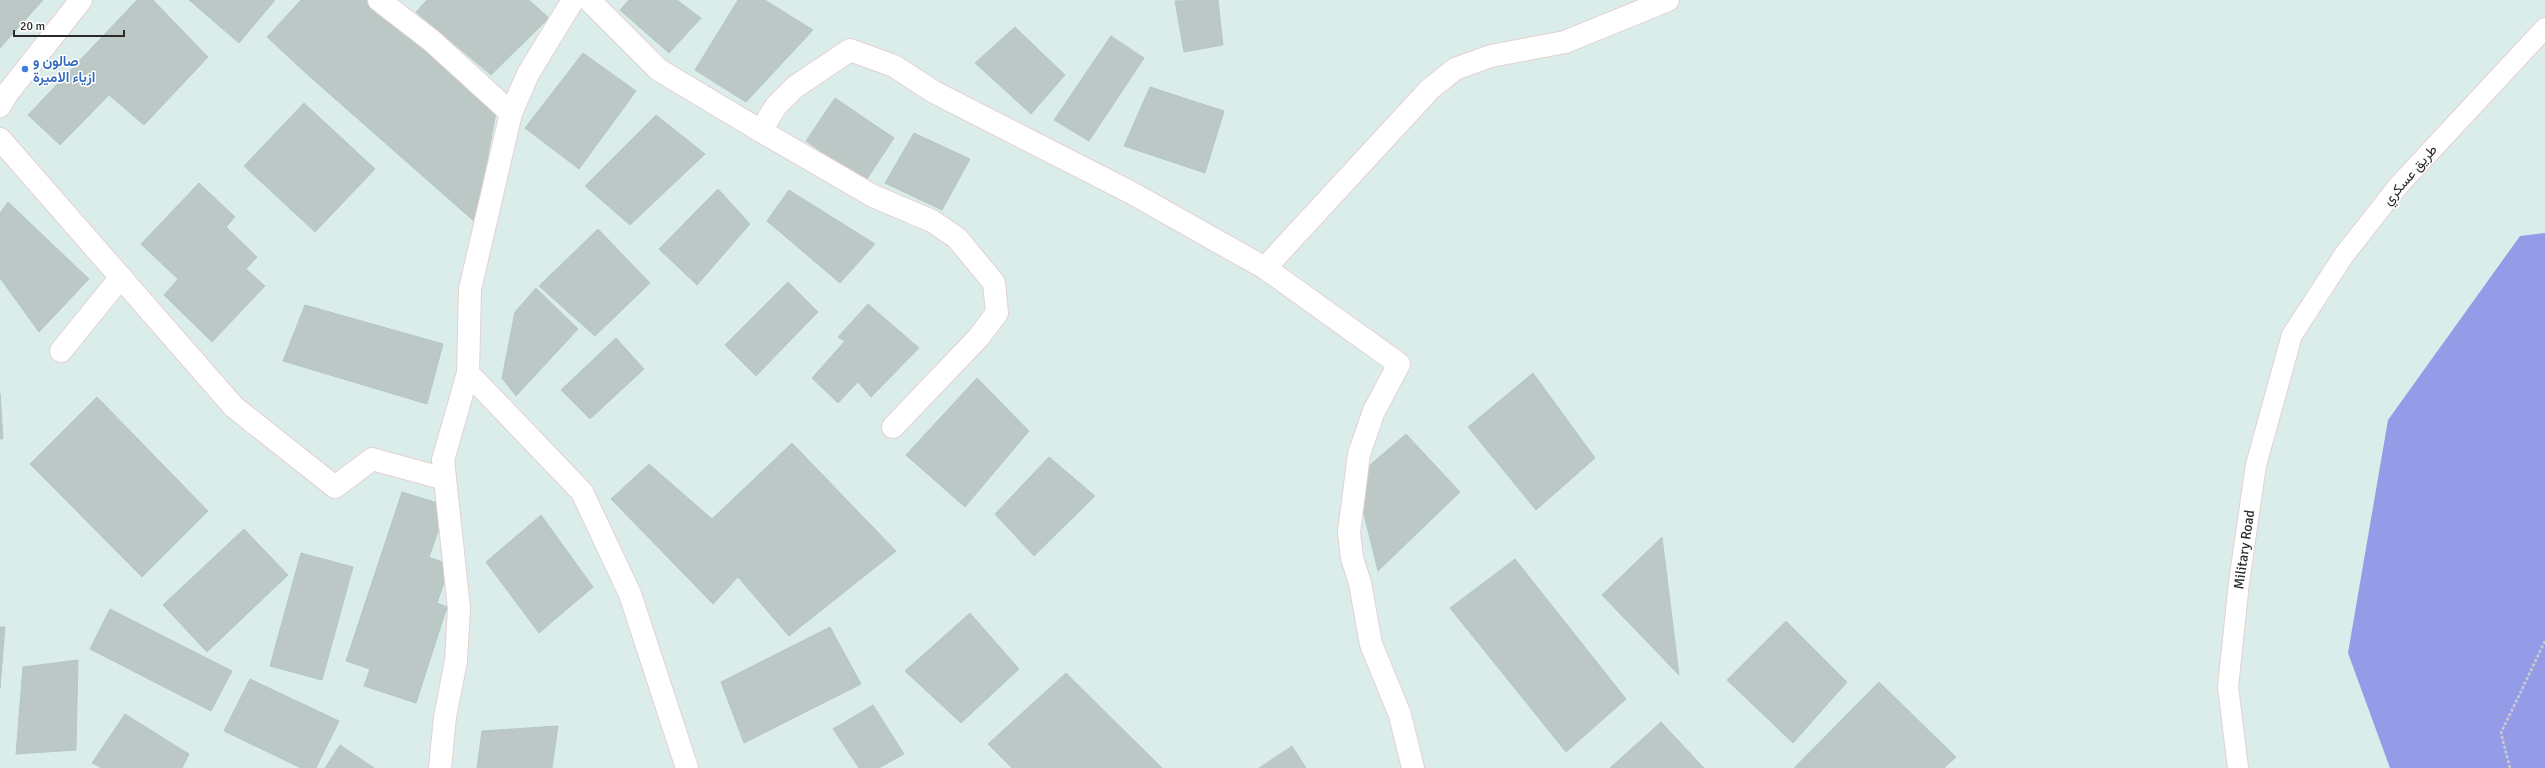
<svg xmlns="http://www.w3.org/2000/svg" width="2545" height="768" viewBox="0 0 2545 768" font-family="Signika,Vazirmatn,sans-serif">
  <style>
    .green { fill: #949be7 }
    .building { fill: #bbc8c6; stroke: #b4c8c6 }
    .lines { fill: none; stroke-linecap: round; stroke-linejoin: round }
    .lane-casing { stroke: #e4d1d0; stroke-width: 22 }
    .street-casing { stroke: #e4d1d0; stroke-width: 24 }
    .secondary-casing { stroke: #e4d1d0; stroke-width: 24 }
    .path { stroke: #ccc; stroke-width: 2.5; stroke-dasharray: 3 2; stroke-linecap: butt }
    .lane { stroke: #fff; stroke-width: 20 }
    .street { stroke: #fff; stroke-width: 22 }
    .secondary { stroke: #fff; stroke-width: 22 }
    .shop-dot { fill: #3f7fe0; stroke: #fff; stroke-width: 1.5 }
    .labels { text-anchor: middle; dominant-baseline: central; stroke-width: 3; stroke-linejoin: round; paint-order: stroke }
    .shop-label { font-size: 14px; font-weight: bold; fill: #366cbe; stroke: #fff; text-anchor: start }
    .street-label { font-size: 14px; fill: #2a2a2a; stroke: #fff }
  </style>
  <rect width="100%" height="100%" fill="#dbedea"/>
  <polygon class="green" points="2545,233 2545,768 2390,768 2348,653 2388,420 2520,236"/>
  <g class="building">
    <polygon points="0,0 43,0 0,48"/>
    <polygon points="137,0 153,0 208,57 144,125 109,95 60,145 28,115"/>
    <polygon points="189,0 275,0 239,43"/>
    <polygon points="301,0 368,0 372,3 308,75 267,37"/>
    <polygon points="427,0 529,0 549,18 491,75 416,12"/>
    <polygon points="629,0 677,0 701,18 669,53 620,10"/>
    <polygon points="738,0 765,0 813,30 746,102 695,70"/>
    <polygon points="1218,0 1223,45 1184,52 1175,1"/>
    <polygon points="372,3 496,113 475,222 308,75"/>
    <polygon points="1015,27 1065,75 1031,114 975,63"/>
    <polygon points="1111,36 1144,58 1089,141 1054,120"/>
    <polygon points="583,53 636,91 579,169 525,128"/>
    <polygon points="1150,87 1224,111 1205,173 1124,146"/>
    <polygon points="835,98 894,138 865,182 806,141"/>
    <polygon points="304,103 375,169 315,232 244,166"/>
    <polygon points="656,115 705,154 630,225 585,186"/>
    <polygon points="914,133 970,159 942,210 885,183"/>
    <polygon points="199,183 235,217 226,227 257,257 246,269 265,286 212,342 164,295 178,279 141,244"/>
    <polygon points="718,189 750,224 697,285 659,249"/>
    <polygon points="789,190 875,244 840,283 767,221"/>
    <polygon points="8,202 89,279 39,332 0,278 0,213"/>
    <polygon points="598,229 650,283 595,336 539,286"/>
    <polygon points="788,282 818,312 756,376 725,345"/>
    <polygon points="536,288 578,329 516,396 502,378 515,312"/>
    <polygon points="868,304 919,348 871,397 858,382 838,403 812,378 845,341 838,337"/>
    <polygon points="305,305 443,344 427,404 283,361"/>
    <polygon points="616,338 644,369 590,419 561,390"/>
    <polygon points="1533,373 1595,458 1536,510 1468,427"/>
    <polygon points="977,378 1029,431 965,507 906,455"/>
    <polygon points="0,393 3,439 0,439"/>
    <polygon points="97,397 208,511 142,577 30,464"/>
    <polygon points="1406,434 1460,492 1378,571 1355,478"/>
    <polygon points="792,443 896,551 789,636 738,577 713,604 611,499 649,464 712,519"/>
    <polygon points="1049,457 1095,496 1034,556 995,514"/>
    <polygon points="402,492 447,506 429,557 450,565 437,603 447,607 416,703 364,686 370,669 346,661"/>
    <polygon points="541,515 593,587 539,633 486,562"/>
    <polygon points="244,529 288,575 207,652 163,605"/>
    <polygon points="1662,537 1679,675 1602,595"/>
    <polygon points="301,553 353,567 322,680 270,666"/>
    <polygon points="1515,559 1626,699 1566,752 1450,608"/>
    <polygon points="110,609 232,671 211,711 90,649"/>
    <polygon points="970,613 1019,669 961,723 905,671"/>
    <polygon points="1786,621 1847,682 1793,743 1727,680"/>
    <polygon points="0,627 5,627 0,688"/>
    <polygon points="830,627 861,684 744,743 721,682"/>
    <polygon points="78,660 76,750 16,754 23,667"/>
    <polygon points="1066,673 1162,768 1012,768 988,744"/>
    <polygon points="250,679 339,721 316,768 301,768 224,731"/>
    <polygon points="1879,682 1956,757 1944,768 1794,768"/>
    <polygon points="873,705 904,754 879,768 859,768 833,729"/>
    <polygon points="125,714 189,754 182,768 102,768 92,763"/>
    <polygon points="1661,722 1704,768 1610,768"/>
    <polygon points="558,726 552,768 477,768 482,731"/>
    <polygon points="340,745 374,768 325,768"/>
    <polygon points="1292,746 1306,768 1259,768"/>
  </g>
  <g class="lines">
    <defs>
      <g id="lane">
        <path id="s1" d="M2238,768L2228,687L2239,582L2256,465L2292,335L2344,255L2399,185L2545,28"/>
      </g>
      <g id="street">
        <polyline points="589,0 659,70 761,131 776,106 795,87 850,50 894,66 934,92 1130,192 1265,268 1399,364 1374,411 1359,454 1349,532 1352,558 1360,583 1371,644 1400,715 1413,768"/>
        <polyline points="511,113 528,74 573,0"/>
        <polyline points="761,131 873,196 932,221 957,238 994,283 997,313 978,338 893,427"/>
        <polyline points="0,139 234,407 335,487 372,459 445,479"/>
        <polyline points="1265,268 1430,89 1455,69 1491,56 1565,42 1668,0"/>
        <polyline points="61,351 121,277"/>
        <polyline points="440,768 445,717 456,661 459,608 443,460 468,373"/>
      </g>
      <g id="secondary">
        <polyline points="379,0 432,41 511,113 470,289 468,373 582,492 630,594 687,768"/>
        <polyline points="0,106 7,94 81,0"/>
      </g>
    </defs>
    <use href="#lane" class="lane-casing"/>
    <use href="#street" class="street-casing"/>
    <use href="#secondary" class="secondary-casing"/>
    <polyline class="path" points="2510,768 2501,733 2545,641"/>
    <use href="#lane" class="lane"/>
    <use href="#street" class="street"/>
    <use href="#secondary" class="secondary"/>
  </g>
  <circle class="shop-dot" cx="25" cy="69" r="4"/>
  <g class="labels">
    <g class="shop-label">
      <text x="33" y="61">صالون و<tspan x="33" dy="16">ازياء الاميرة</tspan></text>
    </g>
    <g class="street-label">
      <text transform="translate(2410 175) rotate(-49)">طريق عسكري</text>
      <text stroke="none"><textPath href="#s1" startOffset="220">Military Road</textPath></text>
    </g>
  </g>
  <path d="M14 30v6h110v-6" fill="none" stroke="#2a2a2a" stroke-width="2"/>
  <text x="20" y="30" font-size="12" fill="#2a2a2a" stroke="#ffffff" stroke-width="3" paint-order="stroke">20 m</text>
</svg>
